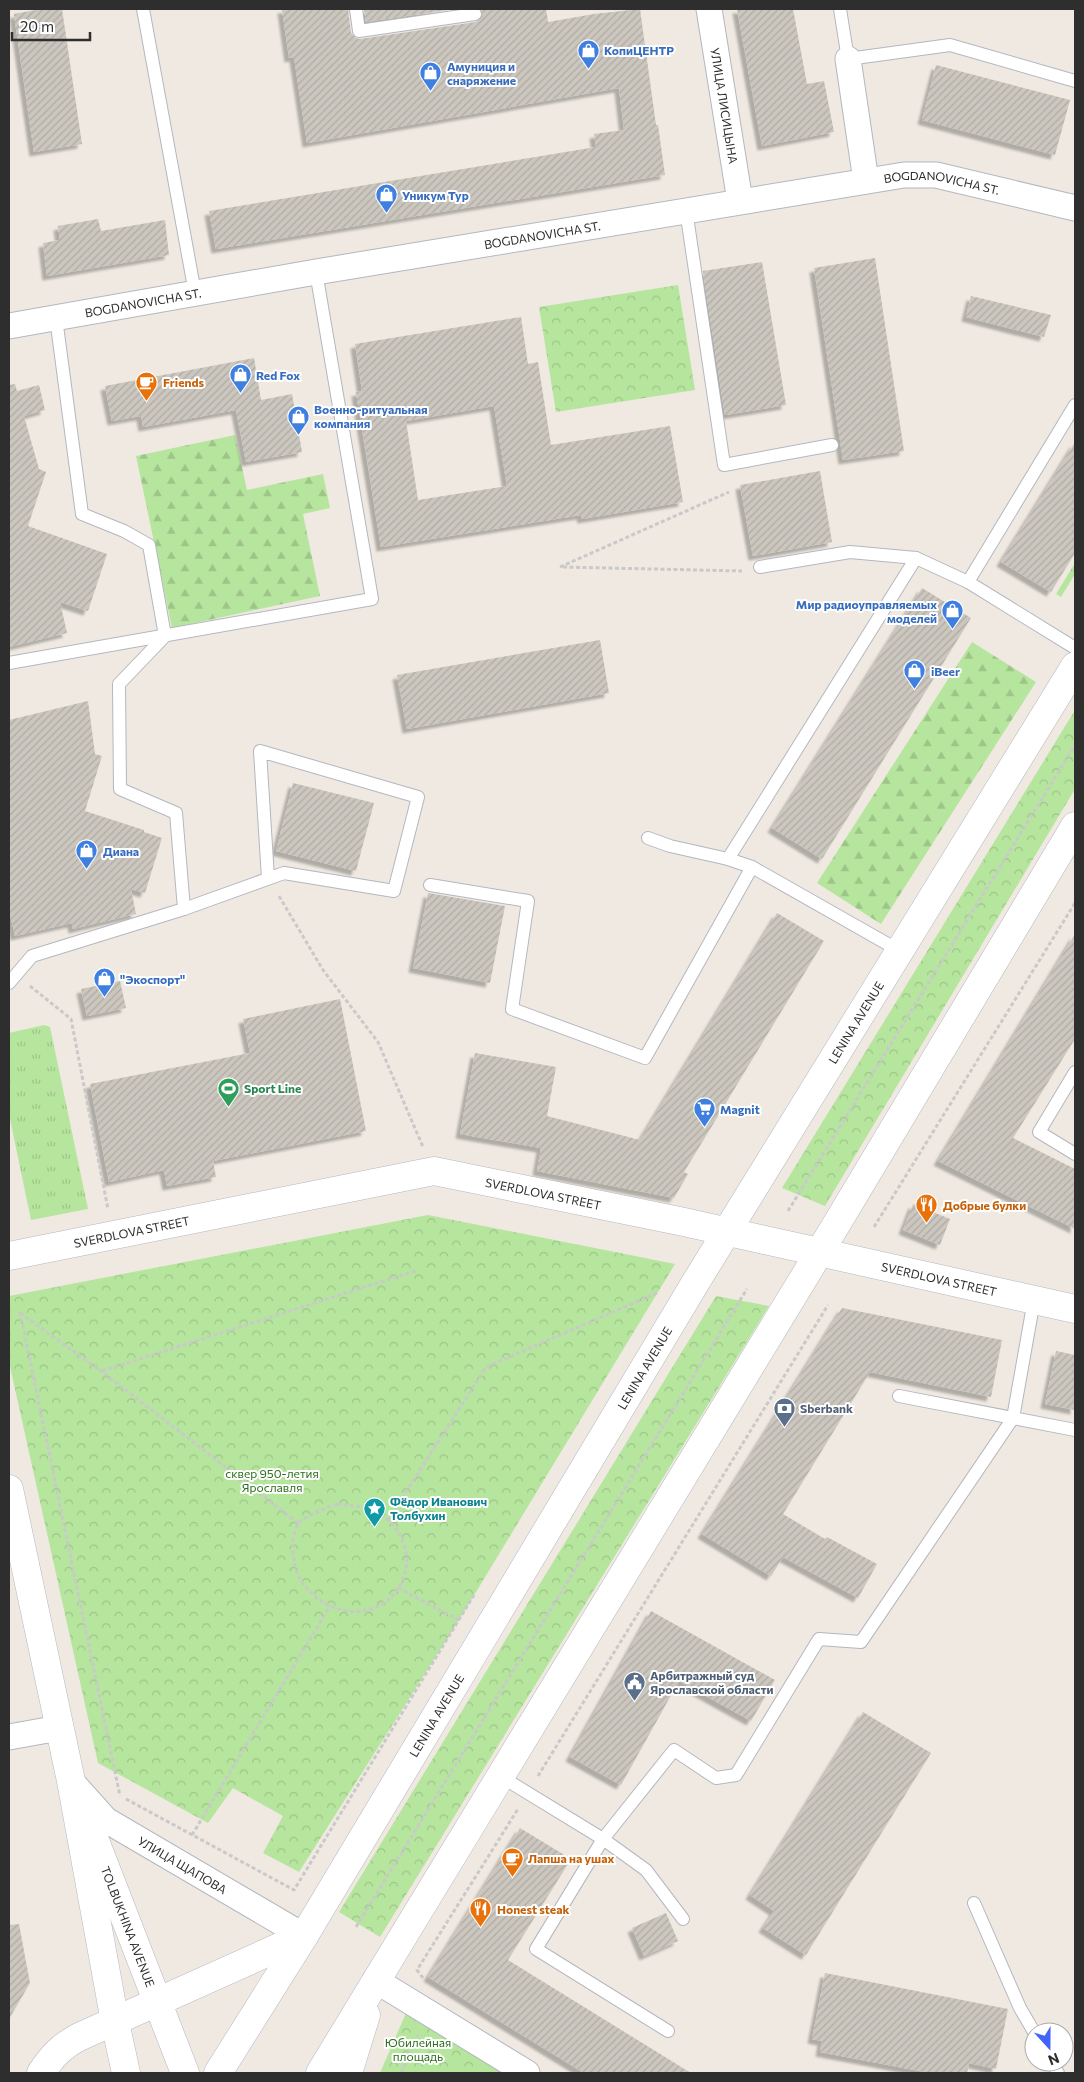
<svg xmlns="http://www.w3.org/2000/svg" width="1084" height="2082" viewBox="0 0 1084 2082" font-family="Commissioner,sans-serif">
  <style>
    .grass { fill: url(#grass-tufts) }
    .forest { fill: url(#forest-firs) }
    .park { fill: url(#park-crowns) }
    .building { fill: url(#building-hatch); fill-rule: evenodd; filter: url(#shadow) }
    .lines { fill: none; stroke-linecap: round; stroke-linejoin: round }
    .lane-casing { stroke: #b4b7c1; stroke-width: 14 }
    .street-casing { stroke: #b4b7c1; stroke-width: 27 }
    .secondary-casing { stroke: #b4b7c1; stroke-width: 29 }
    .path { stroke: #c9c9c9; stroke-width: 3; stroke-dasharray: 4 2.5; stroke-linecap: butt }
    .lane { stroke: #fff; stroke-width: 12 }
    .street { stroke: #fff; stroke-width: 25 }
    .secondary { stroke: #fff; stroke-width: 28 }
    .labels { text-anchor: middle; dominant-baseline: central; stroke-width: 4; stroke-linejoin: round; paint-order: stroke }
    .shop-label { font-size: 12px; font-weight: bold; fill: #366cbe; stroke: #fff; text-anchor: start }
    .street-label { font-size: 12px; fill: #2e2e2e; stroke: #fff }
    .food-label { font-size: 12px; font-weight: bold; fill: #c56008; stroke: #fff; text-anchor: start }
    .leisure-label { font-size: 12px; font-weight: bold; fill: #27864d; stroke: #fff; text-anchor: start }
    .service-label { font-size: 12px; font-weight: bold; fill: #4e5e75; stroke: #fff; text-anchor: start }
    .park-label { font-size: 12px; fill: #2c6e1b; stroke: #fff }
    .culture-label { font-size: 12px; font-weight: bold; fill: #0d838f; stroke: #fff; text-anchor: start }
  </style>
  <defs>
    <pattern id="grass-tufts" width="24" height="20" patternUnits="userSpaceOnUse" patternTransform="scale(1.25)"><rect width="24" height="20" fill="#b6e59e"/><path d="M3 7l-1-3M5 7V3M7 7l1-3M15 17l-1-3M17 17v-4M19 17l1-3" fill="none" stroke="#9dc588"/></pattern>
    <pattern id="forest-firs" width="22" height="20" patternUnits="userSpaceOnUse" patternTransform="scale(1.25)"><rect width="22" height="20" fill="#b6e59e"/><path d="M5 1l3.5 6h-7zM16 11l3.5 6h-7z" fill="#9dc588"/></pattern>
    <pattern id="park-crowns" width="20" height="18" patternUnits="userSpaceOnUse" patternTransform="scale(1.25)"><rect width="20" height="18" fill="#b6e59e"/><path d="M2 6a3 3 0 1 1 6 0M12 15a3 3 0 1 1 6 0" fill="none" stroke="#9dc588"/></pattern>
    <pattern id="building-hatch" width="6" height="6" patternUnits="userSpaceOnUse" patternTransform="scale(1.25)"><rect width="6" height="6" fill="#cbc7bf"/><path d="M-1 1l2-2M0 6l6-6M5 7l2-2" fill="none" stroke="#afaba4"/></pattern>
    <filter id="shadow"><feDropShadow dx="-4.5" dy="4.5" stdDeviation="1" flood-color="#0004"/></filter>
  </defs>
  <rect width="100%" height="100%" fill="#efe9e1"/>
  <g class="grass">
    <polygon points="1075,563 1075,574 1061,597 1056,594"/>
    <polygon points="44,1025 50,1027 88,1209 31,1220 9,1114 9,1033"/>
  </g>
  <g class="forest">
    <polygon points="235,435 247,490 323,474 330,508 303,514 320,596 172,628 136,456"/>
    <polygon points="972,642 1036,682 881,924 817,883"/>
  </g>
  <g class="park">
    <polygon points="678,285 695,390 556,412 539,307"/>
    <polygon points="1075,710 1075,789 825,1206 782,1188"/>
    <polygon points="428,1215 675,1264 459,1620 299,1872 263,1853 283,1816 233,1788 208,1823 98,1763 9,1362 9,1296"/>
    <polygon points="716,1296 769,1306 380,1937 339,1912"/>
    <polygon points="406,2013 507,2073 380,2073"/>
  </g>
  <g class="building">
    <polygon points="41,9 62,9 82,144 34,152 14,14"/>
    <polygon points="282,9 348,9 351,33 356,38 360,39 476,22 483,17 481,9 546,9 548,22 594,14 640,9 656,125 658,125 665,175 216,249 209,211 596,147 594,134 624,130 619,88 307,143 294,57 289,58"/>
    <polygon points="364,9 455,9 366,22"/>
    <polygon points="737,9 793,9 807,84 824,81 834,132 762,146"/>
    <polygon points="936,65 1070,100 1055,155 922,120"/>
    <polygon points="98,219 101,231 165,220 169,255 47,276 43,243 60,240 58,226"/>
    <polygon points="875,258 904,451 843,460 814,268"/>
    <polygon points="762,262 786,405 725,415 703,271"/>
    <polygon points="971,296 1051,315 1044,337 966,317"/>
    <path d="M521,317L528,364L538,362L551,445L670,426L683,502L582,519L581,515L381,547L356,392L362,391L355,344ZM494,406L507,486L418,500L406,421Z"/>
    <polygon points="254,358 261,400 292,394 302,452 246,462 236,410 143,427 141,416 112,421 105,386"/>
    <polygon points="15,384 17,391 39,385 45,410 24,416 39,469 46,472 28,526 107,554 88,611 60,602 67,633 9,647 9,385"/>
    <polygon points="1075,442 1075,553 1051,592 1001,562"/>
    <polygon points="820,471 832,542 753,556 740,485"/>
    <polygon points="922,588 971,618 822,859 772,828"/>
    <polygon points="600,640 609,693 407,729 397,675"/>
    <polygon points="88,701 95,754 102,756 85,811 144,830 144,832 162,838 145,893 131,889 136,914 73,929 72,923 15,936 9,909 9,720"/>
    <polygon points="293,783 374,803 356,871 276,851"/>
    <polygon points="428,893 505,906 490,983 413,968"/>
    <polygon points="777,913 824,941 684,1172 688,1174 674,1198 537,1171 541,1148 460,1134 475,1053 556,1067 547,1116 640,1140"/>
    <polygon points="1075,934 1075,1039 1013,1138 1075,1169 1075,1229 938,1161"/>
    <polygon points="120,981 126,1008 87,1016 81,989"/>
    <polygon points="340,999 366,1131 213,1161 216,1177 167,1186 164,1170 109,1182 90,1084 250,1053 243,1019"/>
    <polygon points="913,1204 950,1219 940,1245 903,1230"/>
    <polygon points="842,1308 1002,1340 991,1397 870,1372 783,1514 825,1539 827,1537 877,1564 858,1598 783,1557 771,1576 702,1534"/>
    <polygon points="1056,1351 1075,1355 1075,1410 1045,1404"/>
    <polygon points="651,1611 775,1680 751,1721 679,1681 621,1785 570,1757"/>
    <polygon points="863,1712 931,1753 806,1955 763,1928 774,1911 750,1895"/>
    <polygon points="520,1828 571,1859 508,1960 691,2073 584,2073 428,1977"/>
    <polygon points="666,1913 678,1941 644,1956 632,1928"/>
    <polygon points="19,1924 30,1983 9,2019 9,1925"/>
    <polygon points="825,1973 1008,2009 996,2069 969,2063 967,2073 930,2073 820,2052 822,2041 812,2039"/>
  </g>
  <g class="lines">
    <defs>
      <g id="lane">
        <polyline points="143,9 195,293"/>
        <polyline points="356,9 359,31 475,14"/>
        <polyline points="840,9 848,59 950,45 1075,81"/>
        <polyline points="686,210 724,465 832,445"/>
        <polyline points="56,318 82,514 124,531 149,545 165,636 119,684 120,789 176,813 184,909"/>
        <polyline points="1075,405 968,582 1075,648"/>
        <polyline points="760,567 850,552 916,558"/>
        <polyline points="9,663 372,599 316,272"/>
        <polyline points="648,838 670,846 728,859"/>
        <polyline points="430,885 528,901 512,1009 645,1058 752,867"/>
        <polyline points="900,951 752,867 728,859 916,558 968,582"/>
        <polyline points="9,983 32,956 184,909 284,873 394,891 418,797 260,751 268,878"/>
        <polyline points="1075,1072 1039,1132 1075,1154"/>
        <polyline points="899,1396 1075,1430"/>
        <polyline points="500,1776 603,1839 536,1949 668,2031"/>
        <polyline points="974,1903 1020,2008 1034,2032"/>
        <polyline points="683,1919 646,1870 603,1839 674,1750 716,1778 736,1775 819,1639 861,1642 1013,1418 1034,1300"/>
        <polyline points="1052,2062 1058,2073"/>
      </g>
      <g id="street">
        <path id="s1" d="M709,9L740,201"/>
        <polyline points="848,59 866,181"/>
        <path id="s2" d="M9,326L316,272L904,175H936L1075,208"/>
        <polyline points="9,1737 59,1728"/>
        <path id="s3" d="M71,1781L106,1820L304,1936"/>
        <polyline points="375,1980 527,2073"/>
      </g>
      <g id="secondary">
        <path id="s4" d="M9,1256L434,1171L684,1222L1075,1309"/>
        <polyline points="9,1489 71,1781 115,2022 126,2073"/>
        <path id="s5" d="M94,1838L185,2073"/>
        <path d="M41,2073C52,2056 62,2046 79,2037L304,1936"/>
        <path id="s6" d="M218,2073L304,1936L697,1280L1075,666"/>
        <polyline points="320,2073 839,1220 1075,826"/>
        <polyline points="348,2073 366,2015"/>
      </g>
    </defs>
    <use href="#lane" class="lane-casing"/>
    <use href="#street" class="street-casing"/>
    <use href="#secondary" class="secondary-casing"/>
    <g class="path">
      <polyline points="560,567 729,492"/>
      <polyline points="563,567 742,571"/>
      <polyline points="279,896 323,970 378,1042 423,1147"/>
      <polyline points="30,986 71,1019 108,1209"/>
      <polyline points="788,1211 1075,745"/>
      <polyline points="874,1227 1075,903"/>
      <polyline points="20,1312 120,1796"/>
      <polyline points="20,1313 101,1371 298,1523"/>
      <polyline points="102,1371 418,1270"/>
      <path d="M337,1504C349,1505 363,1506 374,1511C403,1524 416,1560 399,1587C374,1627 319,1614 299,1577C294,1567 293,1554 293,1543C293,1537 295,1527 300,1522C310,1513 325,1509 337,1504Z"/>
      <polyline points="388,1520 486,1367 657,1293"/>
      <polyline points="398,1588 459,1620"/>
      <polyline points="538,1776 828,1305"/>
      <polyline points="126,1799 294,1890 474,1595"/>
      <polyline points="192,1835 330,1606"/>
      <polyline points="356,1927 747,1289"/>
      <polyline points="423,1978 417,1970 518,1809"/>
      <polyline points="401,2073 418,2035"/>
    </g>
    <use href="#lane" class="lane"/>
    <use href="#street" class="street"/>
    <use href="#secondary" class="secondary"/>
  </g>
  <defs>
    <symbol id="shop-pin" viewBox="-11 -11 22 30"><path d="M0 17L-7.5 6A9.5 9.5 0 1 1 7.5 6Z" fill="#3f7fe0" stroke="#fff"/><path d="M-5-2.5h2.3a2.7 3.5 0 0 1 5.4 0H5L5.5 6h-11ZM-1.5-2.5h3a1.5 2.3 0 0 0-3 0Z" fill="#fff"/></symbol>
    <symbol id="cafe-pin" viewBox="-11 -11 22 30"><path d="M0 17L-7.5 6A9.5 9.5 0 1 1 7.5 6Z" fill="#e8710a" stroke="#fff"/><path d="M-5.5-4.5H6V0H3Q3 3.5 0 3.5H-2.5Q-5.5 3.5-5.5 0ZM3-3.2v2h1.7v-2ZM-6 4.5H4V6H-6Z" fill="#fff"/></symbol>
    <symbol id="stadium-pin" viewBox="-11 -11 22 30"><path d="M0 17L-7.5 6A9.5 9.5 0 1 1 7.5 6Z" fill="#2e9e5b" stroke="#fff"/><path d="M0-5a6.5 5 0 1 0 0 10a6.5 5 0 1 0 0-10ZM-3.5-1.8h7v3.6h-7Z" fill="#fff"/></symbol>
    <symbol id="supermarket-pin" viewBox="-11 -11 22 30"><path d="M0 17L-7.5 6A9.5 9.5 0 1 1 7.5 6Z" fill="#3f7fe0" stroke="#fff"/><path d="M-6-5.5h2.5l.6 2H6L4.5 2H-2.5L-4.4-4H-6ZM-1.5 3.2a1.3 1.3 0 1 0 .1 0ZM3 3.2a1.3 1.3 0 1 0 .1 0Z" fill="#fff"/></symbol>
    <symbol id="restaurant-pin" viewBox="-11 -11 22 30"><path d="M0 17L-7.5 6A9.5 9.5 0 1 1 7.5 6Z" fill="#e8710a" stroke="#fff"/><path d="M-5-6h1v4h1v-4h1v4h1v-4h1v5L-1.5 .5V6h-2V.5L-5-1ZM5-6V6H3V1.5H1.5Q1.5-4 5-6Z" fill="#fff"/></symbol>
    <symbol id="bank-pin" viewBox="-11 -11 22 30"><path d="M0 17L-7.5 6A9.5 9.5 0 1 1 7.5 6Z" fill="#5c6f8a" stroke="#fff"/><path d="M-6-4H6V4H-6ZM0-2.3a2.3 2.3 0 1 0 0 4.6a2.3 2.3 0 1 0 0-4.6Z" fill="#fff"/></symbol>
    <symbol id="sight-pin" viewBox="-11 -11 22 30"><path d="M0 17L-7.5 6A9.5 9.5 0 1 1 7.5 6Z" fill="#0f9aa8" stroke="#fff"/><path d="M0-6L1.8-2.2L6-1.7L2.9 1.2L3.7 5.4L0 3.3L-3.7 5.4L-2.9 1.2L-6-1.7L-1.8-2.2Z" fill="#fff"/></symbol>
    <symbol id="civic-pin" viewBox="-11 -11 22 30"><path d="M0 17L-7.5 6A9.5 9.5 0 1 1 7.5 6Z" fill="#5c6f8a" stroke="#fff"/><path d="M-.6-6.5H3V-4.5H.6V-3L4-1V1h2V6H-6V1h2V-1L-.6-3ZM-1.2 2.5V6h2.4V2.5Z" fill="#fff"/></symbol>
  </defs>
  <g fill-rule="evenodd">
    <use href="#shop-pin" x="576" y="38" width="25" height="34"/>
    <use href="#shop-pin" x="418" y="60" width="25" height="34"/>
    <use href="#shop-pin" x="374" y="182" width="25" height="34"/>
    <use href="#shop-pin" x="228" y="362" width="25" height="34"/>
    <use href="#cafe-pin" x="134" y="370" width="25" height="34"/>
    <use href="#shop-pin" x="286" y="404" width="25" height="34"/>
    <use href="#shop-pin" x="940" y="598" width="25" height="34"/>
    <use href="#shop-pin" x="902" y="658" width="25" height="34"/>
    <use href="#shop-pin" x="74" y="838" width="25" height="34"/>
    <use href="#shop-pin" x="92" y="966" width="25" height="34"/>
    <use href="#stadium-pin" x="216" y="1076" width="25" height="34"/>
    <use href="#supermarket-pin" x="692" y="1096" width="25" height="34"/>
    <use href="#restaurant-pin" x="914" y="1192" width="25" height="34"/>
    <use href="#bank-pin" x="772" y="1396" width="25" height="34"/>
    <use href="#sight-pin" x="362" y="1496" width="25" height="34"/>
    <use href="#civic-pin" x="622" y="1670" width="25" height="34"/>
    <use href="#cafe-pin" x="500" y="1846" width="25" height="34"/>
    <use href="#restaurant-pin" x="468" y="1896" width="25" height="34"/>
  </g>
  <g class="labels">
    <g class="shop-label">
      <text x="604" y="50">КопиЦЕНТР</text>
      <text x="447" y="66">Амуниция и<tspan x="447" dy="14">снаряжение</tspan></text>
      <text x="402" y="195">Уникум Тур</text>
      <text x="256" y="375">Red Fox</text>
      <text x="314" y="409">Военно-ритуальная<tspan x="314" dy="14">компания</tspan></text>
      <text x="937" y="604" text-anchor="end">Мир радиоуправляемых<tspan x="937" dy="14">моделей</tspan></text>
      <text x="931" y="671">iBeer</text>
      <text x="103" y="851">Диана</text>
      <text x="120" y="979">"Экоспорт"</text>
      <text x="720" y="1109">Magnit</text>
    </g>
    <g class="street-label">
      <text stroke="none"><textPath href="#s1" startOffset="98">УЛИЦА ЛИСИЦЫНА</textPath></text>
      <text stroke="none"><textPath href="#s2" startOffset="946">BOGDANOVICHA ST.</textPath></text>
      <text stroke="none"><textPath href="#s2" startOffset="541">BOGDANOVICHA ST.</textPath></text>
      <text stroke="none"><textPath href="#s2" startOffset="136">BOGDANOVICHA ST.</textPath></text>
      <text stroke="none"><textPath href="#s6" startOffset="1229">LENINA AVENUE</textPath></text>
      <text stroke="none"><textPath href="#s4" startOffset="545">SVERDLOVA STREET</textPath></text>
      <text stroke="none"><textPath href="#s4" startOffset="125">SVERDLOVA STREET</textPath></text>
      <text stroke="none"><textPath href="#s4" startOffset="950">SVERDLOVA STREET</textPath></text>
      <text stroke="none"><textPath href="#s6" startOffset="824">LENINA AVENUE</textPath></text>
      <text stroke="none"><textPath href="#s6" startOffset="419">LENINA AVENUE</textPath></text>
      <text stroke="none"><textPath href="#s3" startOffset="141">УЛИЦА ЩАПОВА</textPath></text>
      <text stroke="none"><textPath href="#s5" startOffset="95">TOLBUKHINA AVENUE</textPath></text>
    </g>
    <g class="food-label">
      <text x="163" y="382">Friends</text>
      <text x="943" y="1205">Добрые булки</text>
      <text x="528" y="1858">Лапша на ушах</text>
      <text x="497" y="1909">Honest steak</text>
    </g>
    <g class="leisure-label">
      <text x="244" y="1088">Sport Line</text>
    </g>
    <g class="service-label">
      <text x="800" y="1408">Sberbank</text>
      <text x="650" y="1675">Арбитражный суд<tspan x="650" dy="14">Ярославской области</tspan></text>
    </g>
    <g class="park-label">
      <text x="272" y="1473">сквер 950-летия<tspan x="272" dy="14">Ярославля</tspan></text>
      <text x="418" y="2042">Юбилейная<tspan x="418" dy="14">площадь</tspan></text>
    </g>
    <g class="culture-label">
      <text x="390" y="1501">Фёдор Иванович<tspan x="390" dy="14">Толбухин</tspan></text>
    </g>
  </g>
  <rect width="1084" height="2082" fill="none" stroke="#2e2e2e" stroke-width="20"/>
  <g transform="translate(1049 2047) rotate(159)"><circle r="24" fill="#ffffff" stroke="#ababab"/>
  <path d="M0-4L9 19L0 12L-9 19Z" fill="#4264fb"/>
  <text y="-8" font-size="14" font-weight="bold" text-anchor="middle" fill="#2e2e2e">N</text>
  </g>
  <path d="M12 32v8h78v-8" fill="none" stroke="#2e2e2e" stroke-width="2.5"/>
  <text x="20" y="32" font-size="15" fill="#2e2e2e" stroke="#ffffff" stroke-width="4" paint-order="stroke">20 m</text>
</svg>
